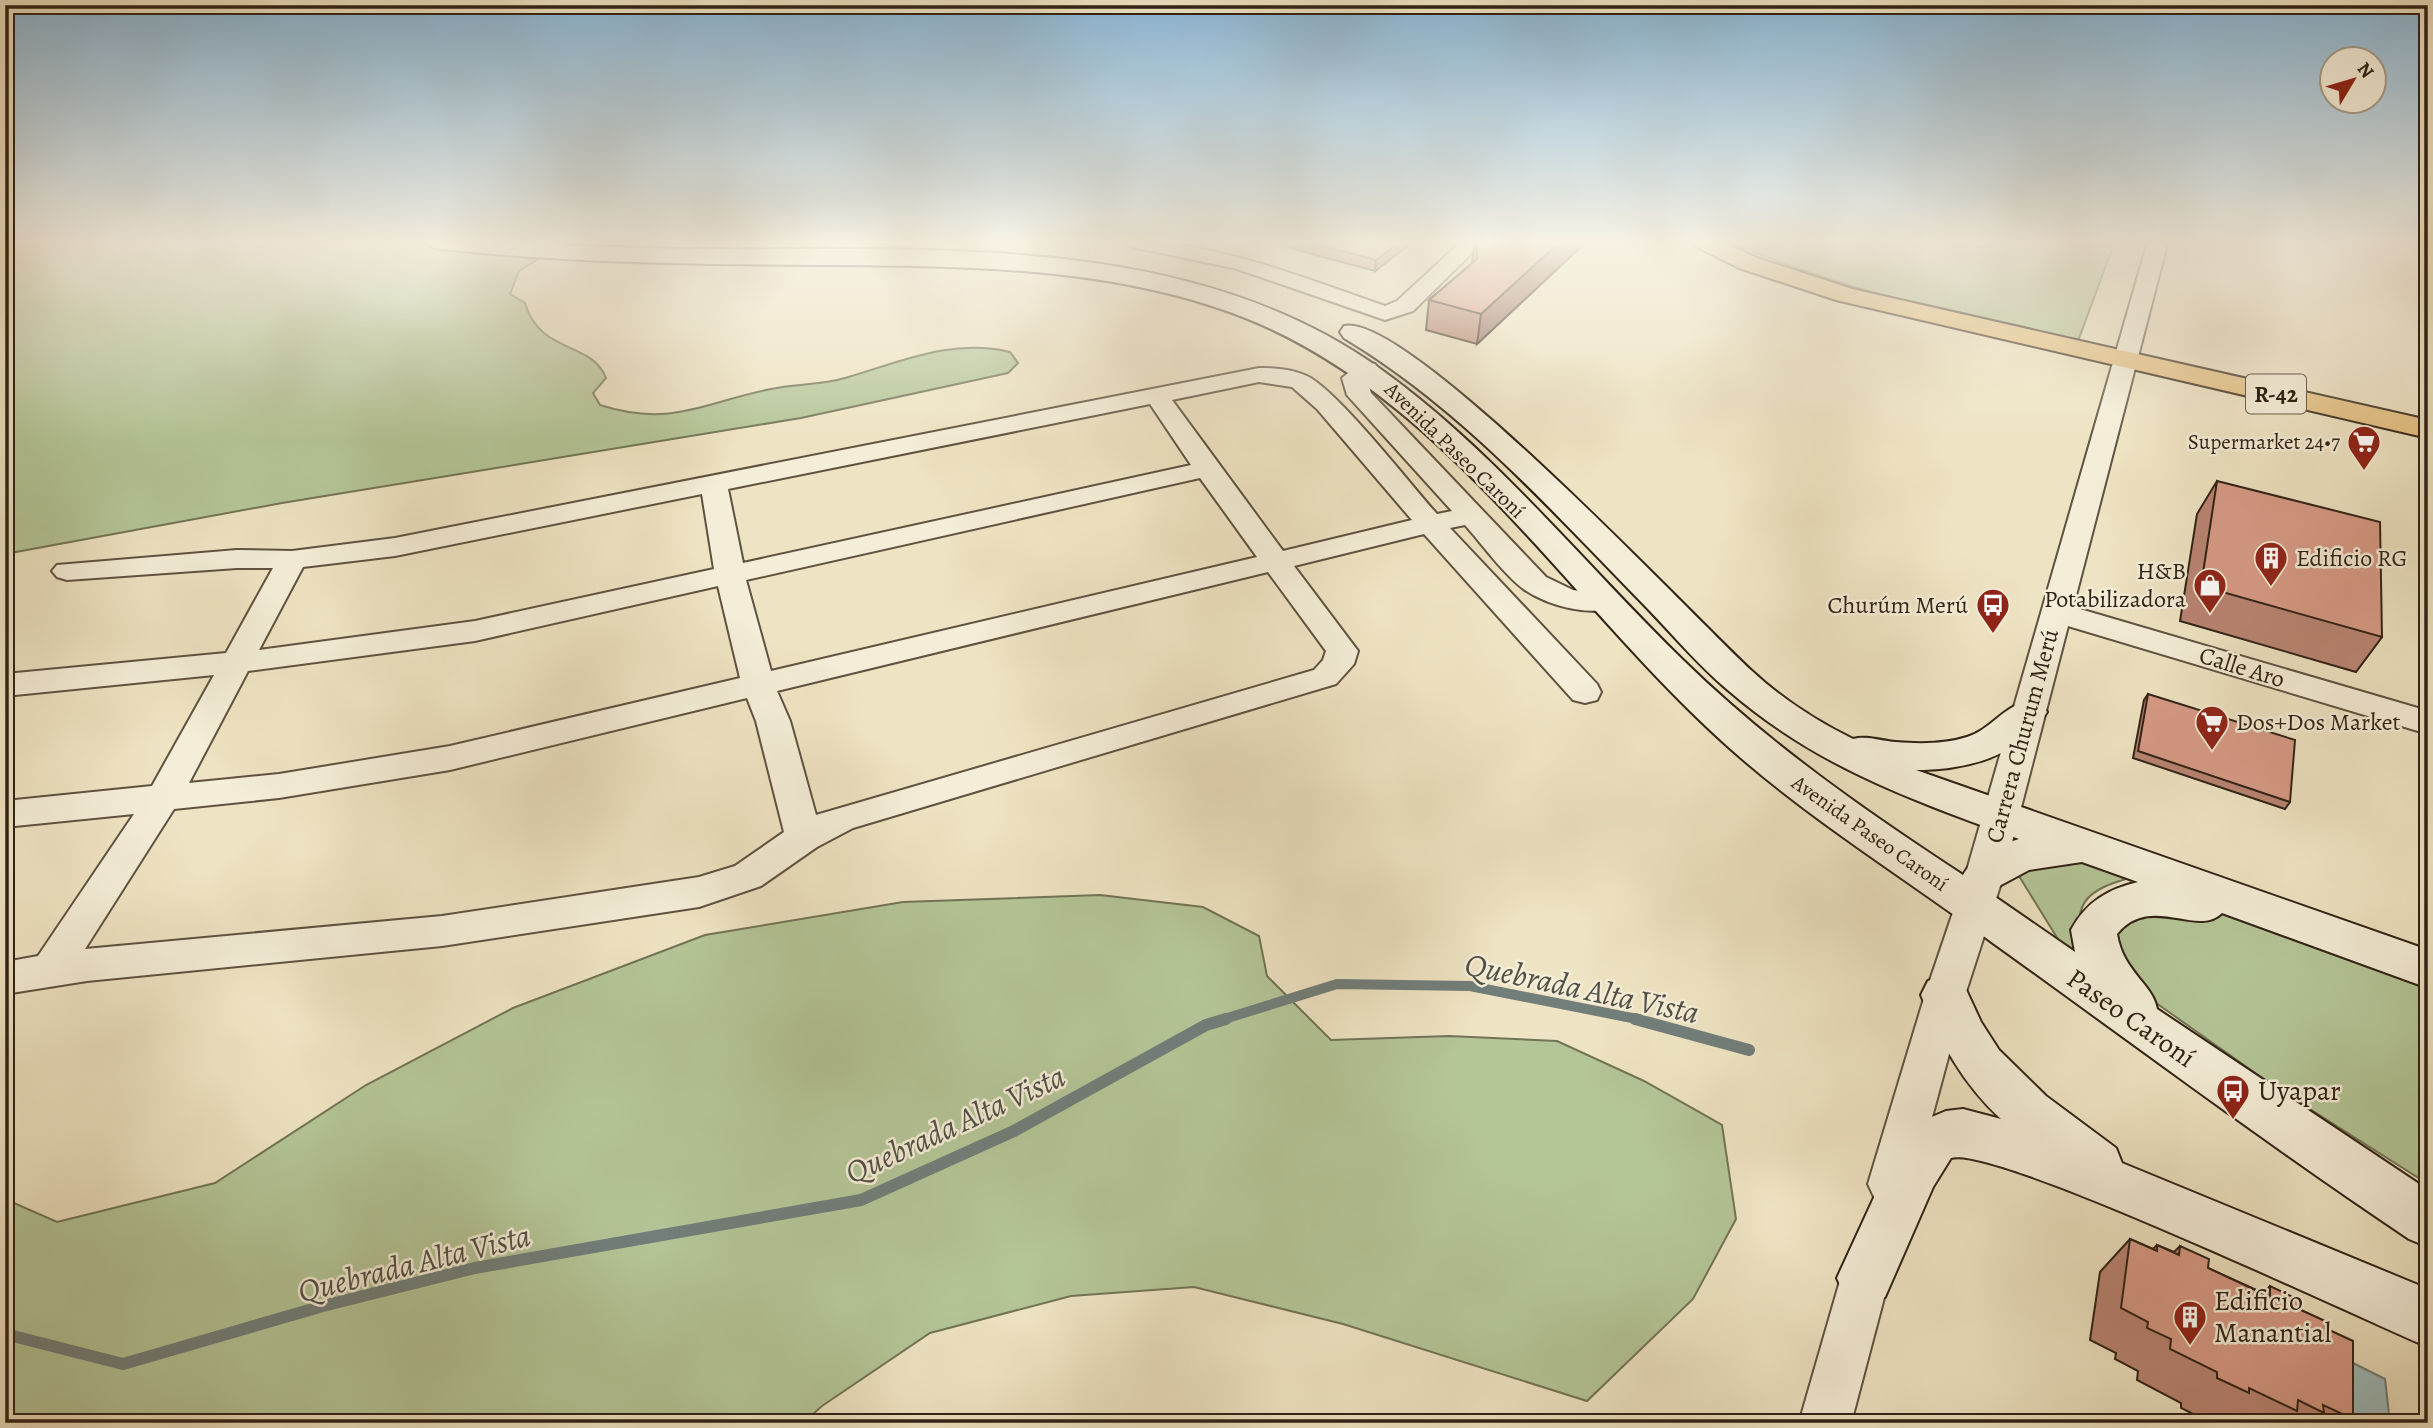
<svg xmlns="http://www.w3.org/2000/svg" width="2433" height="1428" viewBox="0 0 2433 1428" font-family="Alegreya,serif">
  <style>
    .green { fill: #b4c597; stroke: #727456; stroke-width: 2 }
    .water { fill: #9dbcbd; stroke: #717e7a; stroke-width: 2 }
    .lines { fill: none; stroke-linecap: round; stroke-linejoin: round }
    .stream-far1 { stroke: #717e7a; stroke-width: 10 }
    .stream { stroke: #717e7a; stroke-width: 12 }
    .street-casing { stroke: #605240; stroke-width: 4 }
    .secondary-casing { stroke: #302215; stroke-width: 4 }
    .primary-casing { stroke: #302215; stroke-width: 4 }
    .street { fill: #f4edd7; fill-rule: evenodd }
    .secondary { fill: #f4edd7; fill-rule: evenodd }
    .primary { fill: #e7c281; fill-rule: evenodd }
    .wall { fill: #b98473; stroke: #302215; stroke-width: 2 }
    .shaded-wall { fill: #966c5e; stroke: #302215; stroke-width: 2 }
    .building { fill: #d79a86; stroke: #302215; stroke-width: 2 }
    .labels { text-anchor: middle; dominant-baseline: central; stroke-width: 5; stroke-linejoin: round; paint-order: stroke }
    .far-poi-label { font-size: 21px; fill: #302215; stroke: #f4edd7; text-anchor: end }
    .far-street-label { font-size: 21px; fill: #302215; stroke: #f4edd7 }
    .shield { fill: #f4edd7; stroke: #6b5f4f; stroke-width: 2 }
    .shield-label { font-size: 23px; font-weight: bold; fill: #302215 }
    .poi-label { font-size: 24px; fill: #302215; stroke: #f4edd7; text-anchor: start }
    .street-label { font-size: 24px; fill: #302215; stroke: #f4edd7 }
    .near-street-label { font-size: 28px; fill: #302215; stroke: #f4edd7 }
    .near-poi-label { font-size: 28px; fill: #302215; stroke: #f4edd7; text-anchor: start }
    .near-water-label { font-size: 32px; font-style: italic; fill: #515047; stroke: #f4edd7 }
  </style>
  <rect width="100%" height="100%" fill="#eee3c2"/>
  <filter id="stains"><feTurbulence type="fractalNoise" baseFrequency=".00286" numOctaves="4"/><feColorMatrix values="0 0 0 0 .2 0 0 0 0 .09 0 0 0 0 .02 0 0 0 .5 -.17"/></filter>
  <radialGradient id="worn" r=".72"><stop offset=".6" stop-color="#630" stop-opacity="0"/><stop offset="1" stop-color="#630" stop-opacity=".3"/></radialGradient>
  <g class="green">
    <path d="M5,241H440L550,252L519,271L510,294L525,303C540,355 591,340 606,378L593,393L600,405C672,428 704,402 771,389C795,384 821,385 845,378C901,362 950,338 1010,352L1018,363L1008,373L801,418L282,503L5,554Z"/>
    <path d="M1729,241H2115L2078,341C1960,314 1841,292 1729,241Z"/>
    <path d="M2078,859L2136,876C2082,891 2072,902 2083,958L2064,949L2019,876L2021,870Z"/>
    <polygon points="1100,895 1203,907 1259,936 1267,976 1331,1040 1449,1036 1557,1041 1644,1081 1722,1125 1736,1219 1693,1299 1587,1401 1343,1324 1194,1287 1071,1296 930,1333 822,1406 803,1423 5,1423 5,1199 57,1222 215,1183 366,1085 513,1008 705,935 903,902"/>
    <polygon points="2210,908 2428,988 2428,1184 2275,1087 2149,998 2124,963 2117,931 2124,918"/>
  </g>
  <polygon class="water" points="2349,1361 2385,1379 2390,1423 2345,1423"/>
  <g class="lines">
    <polyline class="stream-far1" points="1221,1020 1337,984 1470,986 1642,1020"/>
    <g class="stream">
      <polyline points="1635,1019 1749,1050"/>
      <polyline points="5,1334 123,1364 323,1306 475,1268 861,1200 1014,1131 1206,1025 1226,1019"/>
    </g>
    <defs>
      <g id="street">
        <path d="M1122,241C1214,241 1299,276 1385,306L1397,301L1462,241H1484L1413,311L1385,320L1237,269L1132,247Z"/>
        <polygon points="2148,241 2168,241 2073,607 2428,711 2428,734 2068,626 2003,877 1965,995 1914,1184 1907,1199 1891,1205 1875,1199 1868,1184 1925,995 1965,877"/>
        <path d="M1367,362L1375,364L1379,369L1367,380L1371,393L1546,577L1573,590L1616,596L1620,602L1616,608C1588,616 1549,606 1525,590C1505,576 1482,544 1465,525L1450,528L1597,684L1601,692L1597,700L1585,703L1573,700L1424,534L1294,566L1358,651L1354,664L1336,684L853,828L817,847L761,886L699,907L442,946L87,981L5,994V962L38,956L134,814L5,827V801L152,786L214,675L5,696V674L226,653L273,568H237L67,580L57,577L52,571L57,565L237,550L292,551L395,538L1259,368C1276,368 1291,369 1307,376C1338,391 1410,484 1437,514L1452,511L1347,395L1342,378L1359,364ZM1259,382L1292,387L1317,409L1412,520L1283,551L1172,400ZM1150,404L1191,465L743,563L728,489ZM1200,478L1257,557L771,671L746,580ZM702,494L714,569L475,621L259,650L303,567L395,556ZM1268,572L1326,651L1323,660L1314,670L816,815L790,721L777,691ZM718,586L740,678L450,746L279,774L189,783L248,671L475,641ZM747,698L756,721L784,832L735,866L699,877L442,916L85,949L174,809L279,798L450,770Z"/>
        <polygon points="1870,1237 1887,1244 1894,1260 1851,1423 1799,1423 1846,1260 1853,1244"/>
      </g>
      <g id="secondary">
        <path d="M422,241C516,241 610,249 704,249C928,251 1187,231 1379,368C1494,450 1583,563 1684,661C1769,744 1864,810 1963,875C1973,857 1999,845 2019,839C1912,800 1817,767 1729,691C1699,666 1674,636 1647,608C1552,511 1461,408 1344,338L1340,332L1344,326C1407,311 1693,617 1752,671C1781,698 1818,722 1853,739C1867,735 1881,741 1896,742C1919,744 1945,744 1967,737C1996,728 2010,694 2042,703L2047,712C2019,757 1966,770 1916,770L2428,950V988L2222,913C2197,938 2151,893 2117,934C2123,972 2153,984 2157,1009L2428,1190V1247L2409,1239C2267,1144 2131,1042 1993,943C1909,881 1820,826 1741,758C1569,610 1442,382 1218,308C1090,265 950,266 816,265C688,264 561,263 434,248ZM2082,862L2138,882C2108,889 2086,902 2071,930L2075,952L1988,892L2029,870Z"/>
        <path d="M1945,976L1962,981L1981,1022L1999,1050L2046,1096L2116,1148L2122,1163L2428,1289V1347C2361,1319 1994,1144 1951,1158L1933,1187L1885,1297L1865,1305L1845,1297L1837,1278L1894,1154L1915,1124L1946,1111L1963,1109L2001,1119C1962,1083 1941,1043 1921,995L1928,981Z"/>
      </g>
      <polygon id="primary" points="1691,241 1722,241 1757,258 1852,289 2428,420 2428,438 1836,300 1739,268 1695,246"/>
    </defs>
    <use href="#street" class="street-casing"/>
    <use href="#secondary" class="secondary-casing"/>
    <use href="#primary" class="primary-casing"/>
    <use href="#street" class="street"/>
    <use href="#secondary" class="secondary"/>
    <use href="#primary" class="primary"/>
  </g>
  <g class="wall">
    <polygon points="1264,241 1414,241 1375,271"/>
    <polygon points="1475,241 1586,241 1585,243 1477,344 1426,330 1429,300 1472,263"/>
    <polygon points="2428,473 2428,534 2423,533 2420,484"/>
    <polygon points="2217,481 2382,637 2356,672 2180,621 2197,514"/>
    <polygon points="2148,694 2290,802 2285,809 2133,758 2144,700"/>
    <polygon points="2130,1239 2153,1249 2157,1245 2174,1252 2180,1246 2208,1268 2263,1293 2270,1286 2325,1328 2353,1419 2347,1423 2221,1423 2215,1420 2211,1423 2181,1408 2181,1403 2137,1380 2138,1371 2115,1359 2116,1353 2090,1340 2100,1272"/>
  </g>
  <g class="shaded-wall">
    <polygon points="1401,241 1414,241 1375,271 1376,260"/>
    <polygon points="1561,241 1586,241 1585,243 1477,344 1481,314"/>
  </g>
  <g class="building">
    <polygon points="1304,241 1401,241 1376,260"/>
    <polygon points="1476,241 1561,241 1481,314 1429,300 1477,259"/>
    <polygon points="2217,481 2380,522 2382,637 2201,586"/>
    <polygon points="2148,694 2295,740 2290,802 2138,751"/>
    <polygon points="2130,1239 2157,1251 2157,1245 2179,1255 2180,1246 2209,1259 2208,1268 2270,1297 2270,1286 2301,1301 2301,1310 2325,1321 2325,1328 2353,1341 2353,1419 2323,1405 2324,1413 2298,1400 2297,1411 2249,1388 2249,1393 2217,1378 2217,1372 2170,1349 2171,1339 2147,1328 2148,1322 2121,1308"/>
  </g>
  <linearGradient id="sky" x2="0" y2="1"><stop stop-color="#8ab7d7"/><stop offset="0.55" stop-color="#f7f2e4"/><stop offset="1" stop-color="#f7f2e4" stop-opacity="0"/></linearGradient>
  <rect width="2433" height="441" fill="url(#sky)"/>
  <defs>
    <symbol id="supermarket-pin" viewBox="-11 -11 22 30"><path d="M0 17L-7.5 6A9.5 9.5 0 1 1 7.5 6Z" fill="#8f2418" stroke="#f4edd7"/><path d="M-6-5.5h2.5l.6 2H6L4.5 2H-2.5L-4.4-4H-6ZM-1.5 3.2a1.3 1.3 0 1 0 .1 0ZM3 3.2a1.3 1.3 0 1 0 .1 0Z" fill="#fff"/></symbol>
    <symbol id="building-pin" viewBox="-11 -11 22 30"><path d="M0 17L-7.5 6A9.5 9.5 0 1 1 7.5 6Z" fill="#8f2418" stroke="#f4edd7"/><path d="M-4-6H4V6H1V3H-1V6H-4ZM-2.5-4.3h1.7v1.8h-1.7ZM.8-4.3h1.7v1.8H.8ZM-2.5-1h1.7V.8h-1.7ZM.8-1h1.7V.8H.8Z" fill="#fff"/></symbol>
    <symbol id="shop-pin" viewBox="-11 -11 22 30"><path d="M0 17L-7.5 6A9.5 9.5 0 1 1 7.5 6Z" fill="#8f2418" stroke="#f4edd7"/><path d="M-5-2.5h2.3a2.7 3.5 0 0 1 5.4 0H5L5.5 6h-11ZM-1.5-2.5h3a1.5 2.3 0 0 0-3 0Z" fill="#fff"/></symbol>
    <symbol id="bus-pin" viewBox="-11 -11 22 30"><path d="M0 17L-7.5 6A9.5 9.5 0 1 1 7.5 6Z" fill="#8f2418" stroke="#f4edd7"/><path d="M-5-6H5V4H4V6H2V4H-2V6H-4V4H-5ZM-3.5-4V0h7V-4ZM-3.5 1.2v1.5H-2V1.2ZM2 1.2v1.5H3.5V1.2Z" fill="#fff"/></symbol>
  </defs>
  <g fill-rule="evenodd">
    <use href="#supermarket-pin" x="2345" y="423" width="38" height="52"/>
    <use href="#building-pin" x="2252" y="539" width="38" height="52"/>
    <use href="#shop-pin" x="2191" y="566" width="38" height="52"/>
    <use href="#bus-pin" x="1974" y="586" width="38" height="52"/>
    <use href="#supermarket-pin" x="2193" y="703" width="38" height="52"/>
    <use href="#bus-pin" x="2214" y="1072" width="38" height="52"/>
    <use href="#building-pin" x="2171" y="1298" width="38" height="52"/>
  </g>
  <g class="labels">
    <g class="far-poi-label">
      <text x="2340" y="442">Supermarket 24•7</text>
    </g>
    <g class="far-street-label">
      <text transform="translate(1455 450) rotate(44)">Avenida Paseo Caroní</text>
      <text transform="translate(1870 833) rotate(35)">Avenida Paseo Caroní</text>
    </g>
    <rect class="shield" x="2246" y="374.5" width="60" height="39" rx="5"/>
    <g class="shield-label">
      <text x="2276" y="394">R-42</text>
    </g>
    <g class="poi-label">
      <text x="2296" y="558">Edificio RG</text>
      <text x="2186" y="571" text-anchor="end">H&amp;B<tspan x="2186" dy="28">Potabilizadora</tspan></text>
      <text x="1968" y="605" text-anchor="end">Churúm Merú</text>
      <text x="2236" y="722">Dos+Dos Market</text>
    </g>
    <g class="street-label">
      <text transform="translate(2242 667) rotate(17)">Calle Aro</text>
      <text transform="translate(2022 736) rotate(-75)">Carrera Churum Merú</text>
    </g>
    <g class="near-street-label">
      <text transform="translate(2131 1018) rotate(35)">Paseo Caroní</text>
    </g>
    <g class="near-poi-label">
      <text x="2258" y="1091">Uyapar</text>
      <text x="2214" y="1301">Edificio<tspan x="2214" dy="32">Manantial</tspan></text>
    </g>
    <g class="near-water-label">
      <text transform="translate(1582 988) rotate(12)">Quebrada Alta Vista</text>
      <text transform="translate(955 1124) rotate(-25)">Quebrada Alta Vista</text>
      <text transform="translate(414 1263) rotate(-14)">Quebrada Alta Vista</text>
    </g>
  </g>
  <rect width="2433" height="1428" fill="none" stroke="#eee3c2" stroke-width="28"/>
  <rect x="7" y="7" width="2419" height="1414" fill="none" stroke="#302215" stroke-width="3.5"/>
  <rect x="14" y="14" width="2405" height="1400" fill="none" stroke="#302215" stroke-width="2"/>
  <g transform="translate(2353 80) rotate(52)"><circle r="33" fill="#f4edd7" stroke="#a69c89" stroke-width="2"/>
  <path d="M0-5L12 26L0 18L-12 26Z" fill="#8f2418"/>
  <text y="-10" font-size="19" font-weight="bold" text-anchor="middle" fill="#302215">N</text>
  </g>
  <rect width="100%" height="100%" filter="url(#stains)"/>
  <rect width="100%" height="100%" fill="url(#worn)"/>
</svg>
